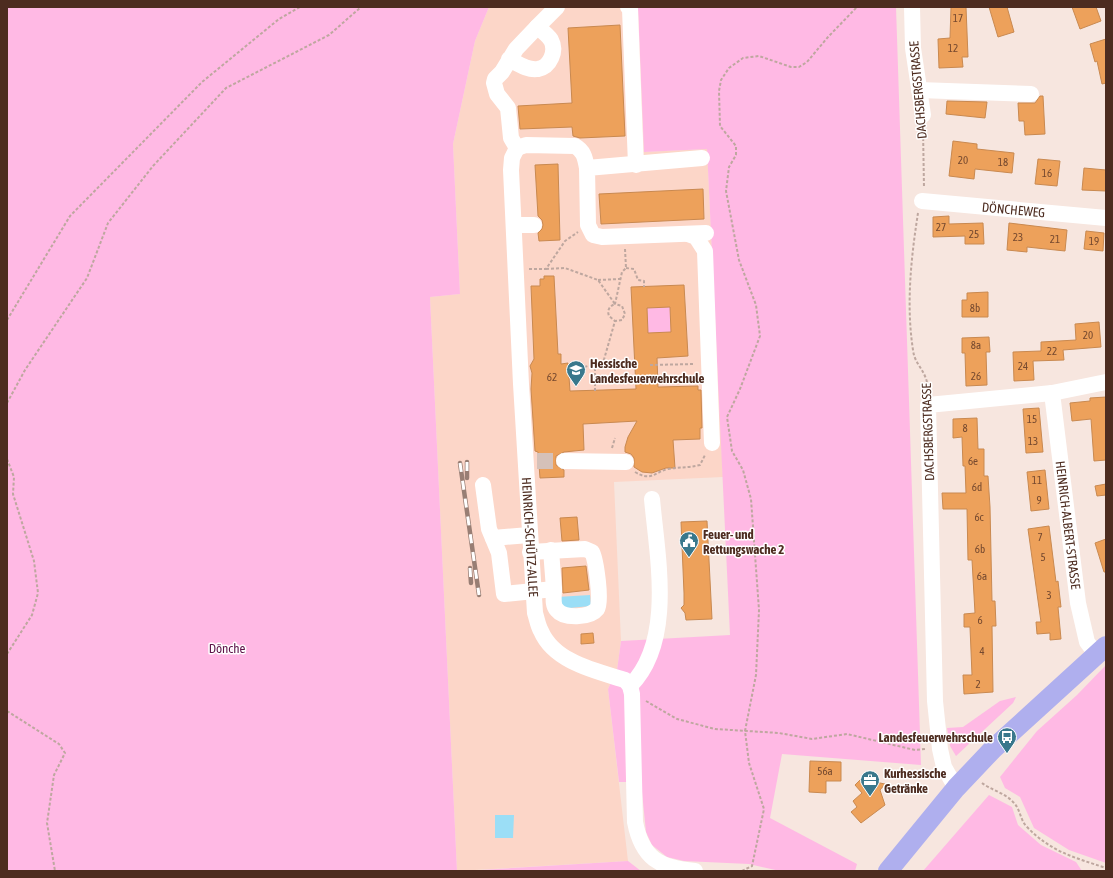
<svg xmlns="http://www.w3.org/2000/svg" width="1113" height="878" viewBox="0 0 1113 878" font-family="'Asap Condensed',sans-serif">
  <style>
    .built { fill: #fcd6c8 }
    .green { fill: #ffb9e4 }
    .water { fill: #9bdef6 }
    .building { fill: #eda15b; stroke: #c98950; fill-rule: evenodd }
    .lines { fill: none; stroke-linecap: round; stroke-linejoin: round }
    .minor-tunnel { stroke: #d5c1b9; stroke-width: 16; stroke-dasharray: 16 8; stroke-linecap: butt }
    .path { stroke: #bea79f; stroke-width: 2; stroke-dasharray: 3 2; stroke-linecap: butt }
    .minor { stroke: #fff; stroke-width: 16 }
    .major { stroke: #afafee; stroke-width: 20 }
    .rail-casing { stroke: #987e74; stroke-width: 4.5 }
    .rail { stroke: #fff; stroke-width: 3; stroke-dasharray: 9; stroke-linecap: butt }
    .labels { text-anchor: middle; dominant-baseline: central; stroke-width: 3; stroke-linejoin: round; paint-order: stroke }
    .number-label { font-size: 11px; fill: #75492f }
    .street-label { font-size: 13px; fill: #4d2c20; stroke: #fff }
    .poi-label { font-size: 13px; font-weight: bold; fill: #4d2c20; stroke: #fff; text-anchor: start }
    .park-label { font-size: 13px; fill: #5d1148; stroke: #fff }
  </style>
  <rect width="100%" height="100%" fill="#f7e6df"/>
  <polygon class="built" points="489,7 638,7 644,152 707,149 723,477 614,482 621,641 617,670 608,689 628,861 457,871 430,297 460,294 453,144 475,41"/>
  <g class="green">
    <polygon points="7,7 489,7 475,41 453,144 460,294 430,297 457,871 7,871"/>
    <polygon points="638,7 896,7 921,765 782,754 770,818 857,864 855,871 780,871 749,864 684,861 667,857 652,845 646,832 641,782 619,782 608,689 617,670 621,641 730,635 707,149 644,152"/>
    <polygon points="670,307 671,332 648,333 647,308"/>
    <polygon points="1106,665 1106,863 1069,850 1034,828 1020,797 1005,788 1000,777 1037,731 1077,695"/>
    <polygon points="1016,697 1013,703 956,756 950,746 947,728 963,727 1000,701"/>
    <polygon points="989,795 1012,807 1018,825 1041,845 1076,862 1082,871 923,871"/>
    <polygon points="628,861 641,871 465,871"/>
  </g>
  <g class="water">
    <polygon points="590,595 591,606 558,609 557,597"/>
    <polygon points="495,815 514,815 513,838 495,838"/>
  </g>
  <g class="building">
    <polygon points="951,7 966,7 968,57 962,57 963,67 939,68 938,39 950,38"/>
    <polygon points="989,7 1007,7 1014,32 998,37"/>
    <polygon points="1072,7 1096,7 1101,21 1080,29"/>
    <polygon points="620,25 625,136 580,138 573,136 572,127 520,129 518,106 572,103 568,28"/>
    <polygon points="1106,39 1106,83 1102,84 1097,61 1095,62 1090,44"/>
    <polygon points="1040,96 1043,96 1045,134 1025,135 1024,121 1019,121 1018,103 1035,103"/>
    <polygon points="947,101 987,102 985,118 946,114"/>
    <polygon points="953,141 977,144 977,149 1014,153 1012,173 975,169 974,179 949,176"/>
    <polygon points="1038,159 1060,161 1057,186 1035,184"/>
    <polygon points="558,164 560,240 539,241 538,233 542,229 543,225 542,220 538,216 535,165"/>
    <polygon points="1084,168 1106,170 1106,191 1082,190"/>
    <polygon points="703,189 704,219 601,224 599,194"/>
    <polygon points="949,216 949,224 983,223 984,244 965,244 965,236 933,237 933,217"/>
    <polygon points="1009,223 1067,230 1065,251 1027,247 1027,252 1007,250"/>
    <polygon points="1086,231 1104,233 1103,251 1084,249"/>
    <path d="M544,276H554L558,354H561V364L568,363L570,391L636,389L631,287L684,285L688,356L657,358L658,387L698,386V390H701L702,428H700V439L673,440L675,468H666L652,473L642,472L634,467V458L631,454L625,452V447L628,437L637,421L583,424L584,450L564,452L556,456V465L564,470V477L540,478L538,452L535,451L531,389L532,373L530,366L534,359L531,286H540V279H544ZM670,307L671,332L648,333L647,308Z"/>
    <polygon points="988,292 988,317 962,317 962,300 967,300 967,293"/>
    <polygon points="1099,322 1101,347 1063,350 1064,360 1033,361 1034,380 1014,381 1013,352 1041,351 1041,342 1076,340 1075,324"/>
    <polygon points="989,337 990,352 986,352 987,385 966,386 965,353 962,353 962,338"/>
    <polygon points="1106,397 1106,460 1094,461 1091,419 1072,421 1070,403 1090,401 1090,398"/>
    <polygon points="1039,408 1043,452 1026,453 1023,409"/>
    <polygon points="977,418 978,449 984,449 984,476 988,476 990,507 992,601 995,601 996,626 992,626 993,692 964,694 963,675 972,675 970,627 964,627 964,614 975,613 972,560 968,560 967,509 943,509 942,493 966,493 965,466 963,466 962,437 953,438 953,419"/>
    <polygon points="1045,470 1049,509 1031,511 1027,472"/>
    <polygon points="1106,484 1106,495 1097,496 1095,486"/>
    <polygon points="577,517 579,540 562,541 560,518"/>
    <polygon points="707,521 712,619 686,620 685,613 681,608 684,605 684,593 681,522"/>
    <polygon points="1049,526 1056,582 1058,581 1061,607 1058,607 1061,639 1050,640 1050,633 1037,634 1036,622 1041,622 1028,529"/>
    <polygon points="1106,539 1106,572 1104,572 1095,543"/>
    <polygon points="586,566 589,590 563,593 562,568"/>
    <polygon points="593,633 594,643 581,644 581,634"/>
    <polygon points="810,761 841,762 841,781 826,781 826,793 809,792"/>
    <polygon points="867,773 875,782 885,784 880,790 885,805 861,823 851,812 857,807 853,801 862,793 855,785"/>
  </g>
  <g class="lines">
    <polyline class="minor-tunnel" points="537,461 564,461"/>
    <g class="path">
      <polyline points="923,128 924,188"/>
      <path d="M918,213C911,258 906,305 913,350C915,367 928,370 928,392"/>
      <polyline points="625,249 626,268 622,272 615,304 622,306 625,314 622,320 615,321 603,363 637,367"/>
      <polyline points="626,268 634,269 638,280 644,281 644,287"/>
      <polyline points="529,269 546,269 565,241 578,232"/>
      <path d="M546,269L565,268L598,280L615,304C609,306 607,311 609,316L615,321"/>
      <polyline points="598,280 620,279"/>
      <polyline points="7,320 70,216 202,82 279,19 300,7"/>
      <polyline points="595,364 603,363"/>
      <polyline points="650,365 695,364"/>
      <polyline points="570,371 595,364 595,391"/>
      <polyline points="7,403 25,370 87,278 108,223 153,166 226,88 329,35 361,7"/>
      <polyline points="612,448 615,438"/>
      <polyline points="7,459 14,477 13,494 34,561 38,593 32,615 7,654"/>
      <path d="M635,472C651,482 655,472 668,469C679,467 688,468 700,465L705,455"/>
      <polyline points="646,701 677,719 715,729 779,733 812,739 847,734 915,750 926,749"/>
      <polyline points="7,711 59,744 65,753 54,775 47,823 55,871"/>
      <path d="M982,783C991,790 1005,793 1013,802C1020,808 1020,819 1026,826C1051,852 1073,857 1106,868"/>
      <polyline points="742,871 752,866 764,809 749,763 745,731 756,675 759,610 751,499 743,470 732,451 727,417 740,389 760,336 756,305 739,260 726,191 729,167 736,155 736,146 720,126 719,91 721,80 729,68 743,58 759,56 791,67 799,67 807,62 828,37 857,7"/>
    </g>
    <g class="minor">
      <polyline points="628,7 630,9 636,165"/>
      <polyline points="912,7 913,48 923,115"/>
      <polyline points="537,27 557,7"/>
      <path id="s1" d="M509,59C517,63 528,71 538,69C550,67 557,51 551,40C547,34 542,31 537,27L516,49L502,72L495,79L494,83L497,94L508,108L511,138L517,148L512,158L511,170L521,384L535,613C537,619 538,626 541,631C554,662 596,671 625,680L630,686L632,694L635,822C642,858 659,868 695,871"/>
      <polyline points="919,90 1031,94"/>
      <path d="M517,148L526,145L575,146C584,151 585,158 587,168"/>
      <polyline points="702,158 587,168 588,225 593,235 602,237 706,233"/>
      <path id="s2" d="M922,201L1106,218"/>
      <polyline points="514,225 534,225"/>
      <polyline points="688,234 696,237 705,251 712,443"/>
      <path id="s3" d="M1052,393L1078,603L1087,642L1096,654"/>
      <polyline points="564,461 626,462"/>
      <path d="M483,485L489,529L499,553L504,594L554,589C554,596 552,605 557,610C564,619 590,618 597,609C602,602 596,560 592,552L585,549L530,552"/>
      <polyline points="493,538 529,535"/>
      <polyline points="551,550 554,589"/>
      <path d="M630,686C675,641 657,556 652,499"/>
      <polyline points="956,788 944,767 940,749 935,701 928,405 1052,393 1106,382"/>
    </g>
    <polyline class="major" points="888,871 956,788 993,749 1106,646"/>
    <defs>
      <g id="rail">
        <polyline points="467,462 467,478"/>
        <polyline points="460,463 479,595"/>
        <polyline points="470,568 471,583"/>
      </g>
    </defs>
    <use href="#rail" class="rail-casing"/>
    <use href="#rail" class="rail"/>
  </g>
  <defs>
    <symbol id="school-pin" viewBox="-11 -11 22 30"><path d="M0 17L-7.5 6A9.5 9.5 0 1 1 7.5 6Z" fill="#39788c" stroke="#fff"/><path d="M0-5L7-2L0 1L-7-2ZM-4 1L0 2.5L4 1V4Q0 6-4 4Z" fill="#fff"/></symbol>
    <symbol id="civic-pin" viewBox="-11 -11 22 30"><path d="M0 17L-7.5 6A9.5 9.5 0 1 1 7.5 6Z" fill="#39788c" stroke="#fff"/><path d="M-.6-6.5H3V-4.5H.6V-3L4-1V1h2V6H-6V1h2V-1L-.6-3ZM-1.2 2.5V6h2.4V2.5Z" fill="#fff"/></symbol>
    <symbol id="bus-pin" viewBox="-11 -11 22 30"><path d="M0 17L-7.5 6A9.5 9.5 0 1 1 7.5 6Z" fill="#39788c" stroke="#fff"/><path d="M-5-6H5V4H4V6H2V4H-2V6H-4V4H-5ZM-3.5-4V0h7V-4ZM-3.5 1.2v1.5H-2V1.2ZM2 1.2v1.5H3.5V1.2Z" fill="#fff"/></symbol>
    <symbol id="office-pin" viewBox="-11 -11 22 30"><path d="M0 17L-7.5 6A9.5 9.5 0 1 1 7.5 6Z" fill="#39788c" stroke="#fff"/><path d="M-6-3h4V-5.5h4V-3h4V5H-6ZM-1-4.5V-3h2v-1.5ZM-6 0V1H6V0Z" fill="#fff"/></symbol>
  </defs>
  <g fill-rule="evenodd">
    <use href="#school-pin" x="565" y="359" width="22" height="30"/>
    <use href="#civic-pin" x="678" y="530" width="22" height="30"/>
    <use href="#bus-pin" x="996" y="726" width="22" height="30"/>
    <use href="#office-pin" x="859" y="769" width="22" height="30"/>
  </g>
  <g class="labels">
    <g class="number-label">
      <text x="958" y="18">17</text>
      <text x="953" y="48">12</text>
      <text x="963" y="160">20</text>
      <text x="1003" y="162">18</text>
      <text x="1047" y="173">16</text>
      <text x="941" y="227">27</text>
      <text x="974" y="234">25</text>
      <text x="1018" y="237">23</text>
      <text x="1055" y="239">21</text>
      <text x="1094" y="241">19</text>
      <text x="975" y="308">8b</text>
      <text x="1088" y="335">20</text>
      <text x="976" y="345">8a</text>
      <text x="1052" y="351">22</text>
      <text x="1023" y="366">24</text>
      <text x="976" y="376">26</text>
      <text x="552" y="377">62</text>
      <text x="1032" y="419">15</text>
      <text x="965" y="428">8</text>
      <text x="1033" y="441">13</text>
      <text x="973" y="461">6e</text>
      <text x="1037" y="480">11</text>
      <text x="977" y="487">6d</text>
      <text x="1039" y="500">9</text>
      <text x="979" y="517">6c</text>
      <text x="1040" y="537">7</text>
      <text x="980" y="549">6b</text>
      <text x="1043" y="557">5</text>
      <text x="982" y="576">6a</text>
      <text x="1049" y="595">3</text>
      <text x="980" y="620">6</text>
      <text x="982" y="651">4</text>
      <text x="978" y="684">2</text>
      <text x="825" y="771">56a</text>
    </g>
    <g class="street-label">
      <text transform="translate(918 90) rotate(-95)">DACHSBERGSTRASSE</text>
      <text stroke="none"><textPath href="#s2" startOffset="92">DÖNCHEWEG</textPath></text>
      <text transform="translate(928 432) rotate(-92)">DACHSBERGSTRASSE</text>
      <text stroke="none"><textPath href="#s3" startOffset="133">HEINRICH-ALBERT-STRASSE</textPath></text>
      <text stroke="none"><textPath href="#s1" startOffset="620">HEINRICH-SCHÜTZ-ALLEE</textPath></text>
    </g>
    <g class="poi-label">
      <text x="590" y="363">Hessische<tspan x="590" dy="15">Landesfeuerwehrschule</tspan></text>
      <text x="703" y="534">Feuer- und<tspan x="703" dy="15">Rettungswache 2</tspan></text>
      <text x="993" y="737" text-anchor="end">Landesfeuerwehrschule</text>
      <text x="884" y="773">Kurhessische<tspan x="884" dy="15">Getränke</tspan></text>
    </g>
    <g class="park-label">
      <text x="227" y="648">Dönche</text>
    </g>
  </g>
  <rect width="1113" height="878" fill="none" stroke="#4d2c20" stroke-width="16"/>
</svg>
